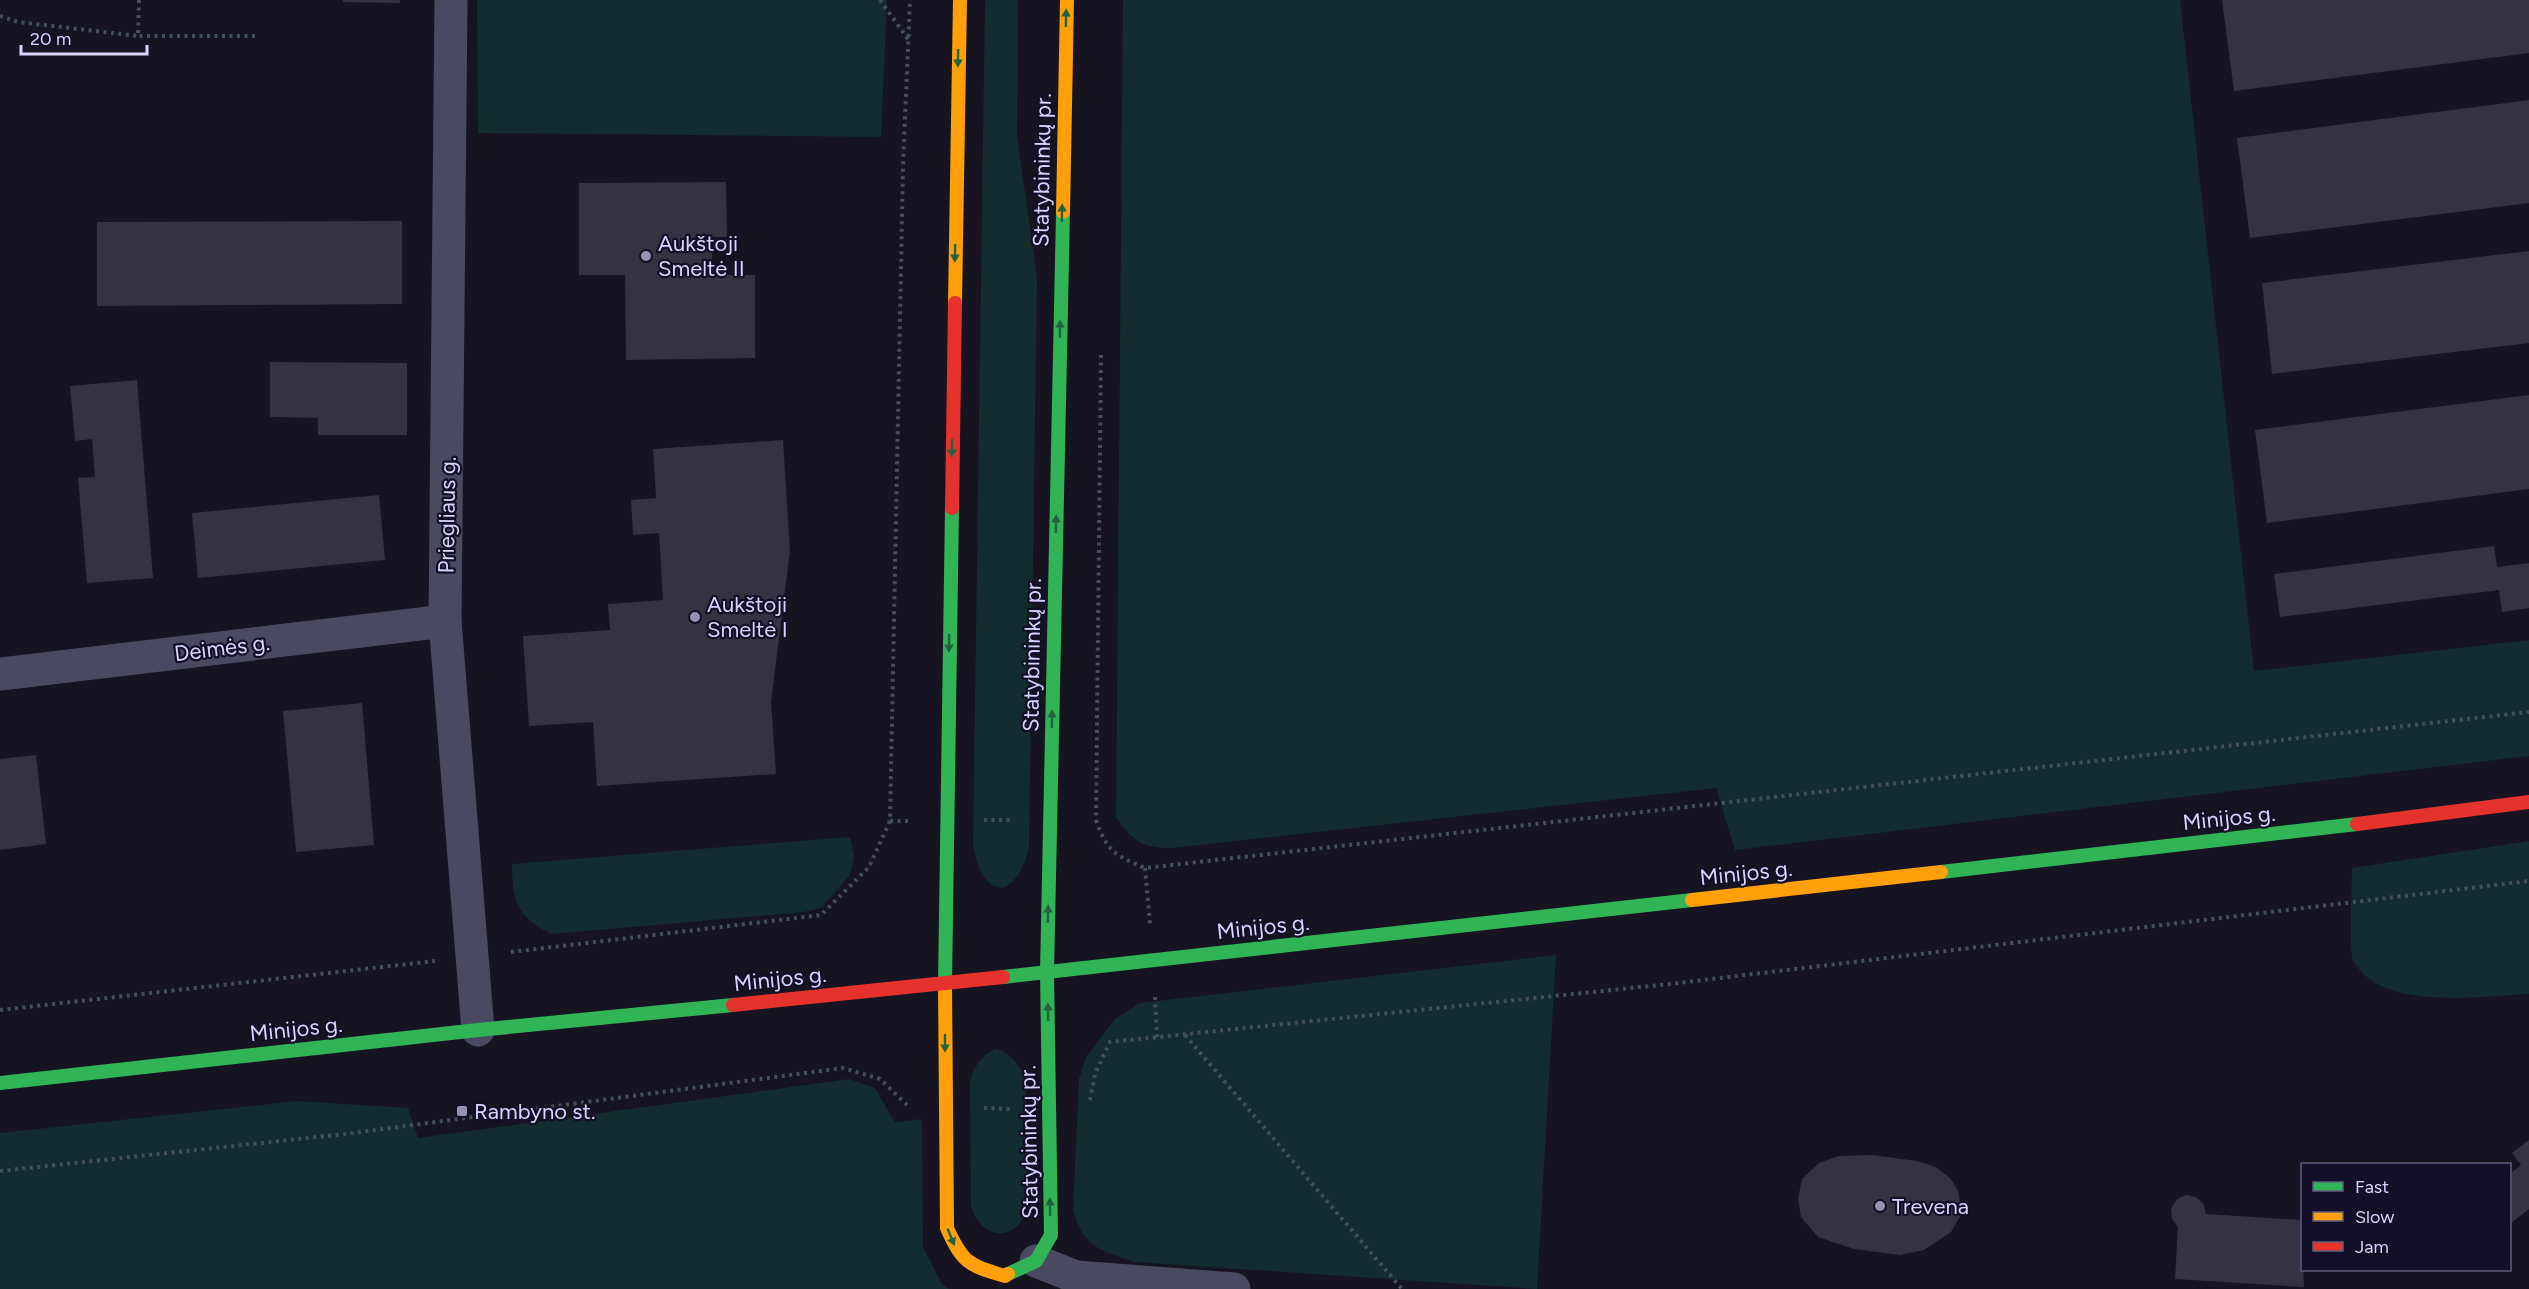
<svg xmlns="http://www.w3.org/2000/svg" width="2529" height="1289" viewBox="0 0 2529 1289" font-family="Figtree,sans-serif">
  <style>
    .green { fill: #132c2d }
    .building { fill: #343243 }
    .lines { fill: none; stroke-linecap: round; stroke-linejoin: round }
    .path { stroke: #44505f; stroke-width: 4; stroke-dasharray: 3 4.5; stroke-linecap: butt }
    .street { stroke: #4a4962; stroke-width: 33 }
    .fast { stroke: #30b455; stroke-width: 14 }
    .slow { stroke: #ff9f0a; stroke-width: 14 }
    .jam { stroke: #e5322d; stroke-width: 14 }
    .oneway { fill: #22623e }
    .poi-dot { fill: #9591b1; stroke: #130f26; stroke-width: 2 }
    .labels { text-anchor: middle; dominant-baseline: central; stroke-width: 4.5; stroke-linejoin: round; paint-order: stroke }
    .street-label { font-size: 22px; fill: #d9d4ff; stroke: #130f26 }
    .poi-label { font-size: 22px; fill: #d9d4ff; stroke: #130f26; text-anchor: start }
  </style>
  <rect width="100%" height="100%" fill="#161421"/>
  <g class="green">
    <polygon points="477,0 887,0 881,137 478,133"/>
    <path d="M985,0H1018L1017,136L1037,278L1029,844C1026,862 1020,880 1003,888C983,888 975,860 973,844Z"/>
    <path d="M1123,0H2180L2254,671L2529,640V756L1735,850L1716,788L1172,848C1141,848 1133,841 1116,817Z"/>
    <path d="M850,837L854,857L850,875L821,908L804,912L552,934C517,918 512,901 512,864Z"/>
    <path d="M2529,841V994C2481,996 2379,1012 2353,960C2349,951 2352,883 2352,868Z"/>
    <path d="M1556,955L1537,1289L1134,1262C1100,1250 1082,1247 1073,1209L1079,1079L1086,1057L1115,1019L1140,1003Z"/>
    <path d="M997,1049C1011,1053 1020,1066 1026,1079L1027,1205C1021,1243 980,1242 971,1206L970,1084C971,1070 983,1052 997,1049Z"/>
    <polygon points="849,1079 875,1088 895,1122 922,1119 923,1247 942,1284 949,1289 0,1289 0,1133 297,1101 408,1108 418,1138"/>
  </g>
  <g class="building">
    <polygon points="343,0 400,0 400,3 343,2"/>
    <polygon points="2222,0 2529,0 2529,53 2234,91"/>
    <polygon points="2529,100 2529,203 2250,238 2237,138"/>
    <polygon points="726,182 727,237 712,237 712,275 755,275 755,358 626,360 625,275 579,275 579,183"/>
    <polygon points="402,221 402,304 97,306 97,222"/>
    <polygon points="2529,251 2529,343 2272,374 2262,283"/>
    <polygon points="270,362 407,363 407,435 318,435 318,418 270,417"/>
    <polygon points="137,380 153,578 87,583 78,478 95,477 92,439 75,441 70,386"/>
    <polygon points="2529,395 2529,489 2267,523 2255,430"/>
    <polygon points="783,440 790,551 771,702 776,774 597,786 593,722 529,726 523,636 610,630 608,604 663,600 659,533 633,535 631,500 656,498 653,449"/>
    <polygon points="379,495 385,560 198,578 192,513"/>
    <polygon points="2494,546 2497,567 2529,563 2529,608 2502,612 2499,590 2280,617 2274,574"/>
    <polygon points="362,703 374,845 296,852 283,711"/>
    <polygon points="36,755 46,844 0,850 0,759"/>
    <polygon points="2529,1140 2529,1209 2510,1224 2510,1174 2521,1165 2512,1153"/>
    <polygon points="1872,1155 1917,1161 1936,1167 1951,1179 1958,1191 1962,1213 1951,1232 1924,1250 1900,1255 1854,1249 1818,1237 1801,1217 1798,1199 1802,1179 1819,1163 1839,1156"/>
    <polygon points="2186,1195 2196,1197 2204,1205 2206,1214 2302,1220 2304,1287 2175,1279 2178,1227 2172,1219 2171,1209 2177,1199"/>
  </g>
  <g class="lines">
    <g class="path">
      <polyline points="139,0 138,36 258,36"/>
      <polyline points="880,0 908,39"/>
      <polyline points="0,16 18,22 138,36"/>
      <path d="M1101,355L1096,820C1107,851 1114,855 1145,868L2529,712"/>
      <polyline points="984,820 1013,820"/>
      <polyline points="890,821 911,821"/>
      <polyline points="1145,868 1150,924"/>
      <polyline points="511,952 821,915 869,867 890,821 903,166 910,0"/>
      <polyline points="1155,997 1157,1037"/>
      <polyline points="0,1010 435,961"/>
      <polyline points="1185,1035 1402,1289"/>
      <polyline points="1090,1100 1095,1074 1110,1042 1670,984 2529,881"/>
      <polyline points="984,1108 1013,1109"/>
      <polyline points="0,1171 345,1134 843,1068 880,1079 908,1106"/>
    </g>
    <g class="street">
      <polyline points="451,0 445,621 478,1030"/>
      <polyline points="0,674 445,621"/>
      <polyline points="1036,1261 1076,1277 1234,1289"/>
    </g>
    <g class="fast">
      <polyline points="1941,872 2357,824"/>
      <polyline points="1047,972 1063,212"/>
      <polyline points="1003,977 1692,900"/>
      <polyline points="945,984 952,508"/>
      <polyline points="0,1083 478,1030 733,1005"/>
      <polyline points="1008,1274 1036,1261 1051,1235 1047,972"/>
    </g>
    <g class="slow">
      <polyline points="1063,212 1067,0"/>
      <polyline points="955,303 960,0"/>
      <polyline points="1692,900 1941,872"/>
      <path d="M945,984L947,1228C962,1262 969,1266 1005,1276L1008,1274"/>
    </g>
    <g class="jam">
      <polyline points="952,508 955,303"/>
      <polyline points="2357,824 2529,802"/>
      <polyline points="733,1005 1003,977"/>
    </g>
  </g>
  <defs><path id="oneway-solid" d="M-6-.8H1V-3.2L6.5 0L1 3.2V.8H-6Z" transform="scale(1.5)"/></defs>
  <g class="oneway">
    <use href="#oneway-solid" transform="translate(1066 18) rotate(-89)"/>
    <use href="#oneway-solid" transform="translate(958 58) rotate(91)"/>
    <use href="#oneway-solid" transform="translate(1062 213) rotate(-89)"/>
    <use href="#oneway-solid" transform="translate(955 253) rotate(91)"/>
    <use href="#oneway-solid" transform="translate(1060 329) rotate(-89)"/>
    <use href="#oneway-solid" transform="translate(952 448) rotate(91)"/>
    <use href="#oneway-solid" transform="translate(1056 524) rotate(-89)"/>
    <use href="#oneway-solid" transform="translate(949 643) rotate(91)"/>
    <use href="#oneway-solid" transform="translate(1052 719) rotate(-89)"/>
    <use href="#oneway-solid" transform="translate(1048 914) rotate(-89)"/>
    <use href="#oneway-solid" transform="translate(1048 1012) rotate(-91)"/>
    <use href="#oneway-solid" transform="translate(945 1043) rotate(90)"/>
    <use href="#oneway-solid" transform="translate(1050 1207) rotate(-91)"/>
    <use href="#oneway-solid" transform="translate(951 1237) rotate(68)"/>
  </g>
  <g class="poi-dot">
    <circle cx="646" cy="256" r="6"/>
    <circle cx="695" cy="617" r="6"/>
    <rect x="456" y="1105" width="12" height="12" rx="3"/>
    <circle cx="1880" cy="1206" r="6"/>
  </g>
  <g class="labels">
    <g class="street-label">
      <text transform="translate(1042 170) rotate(-89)">Statybininkų pr.</text>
      <text transform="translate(447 515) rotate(-89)">Priegliaus g.</text>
      <text transform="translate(222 648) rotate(-7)">Deimės g.</text>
      <text transform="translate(1032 655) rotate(-89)">Statybininkų pr.</text>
      <text transform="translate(2229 818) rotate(-6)">Minijos g.</text>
      <text transform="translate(1746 873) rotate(-6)">Minijos g.</text>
      <text transform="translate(1263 927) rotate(-6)">Minijos g.</text>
      <text transform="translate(780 979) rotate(-6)">Minijos g.</text>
      <text transform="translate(296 1029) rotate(-6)">Minijos g.</text>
      <text transform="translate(1029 1142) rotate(-91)">Statybininkų pr.</text>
    </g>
    <g class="poi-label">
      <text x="658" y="243">Aukštoji<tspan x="658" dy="25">Smeltė II</tspan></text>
      <text x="707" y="604">Aukštoji<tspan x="707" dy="25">Smeltė I</tspan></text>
      <text x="474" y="1111">Rambyno st.</text>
      <text x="1892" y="1206">Trevena</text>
    </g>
  </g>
  <rect x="2301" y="1163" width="210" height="108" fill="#130f26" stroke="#625e7d" stroke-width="1.5"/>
  <rect x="2313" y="1182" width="30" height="9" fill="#30b455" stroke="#625e7d" stroke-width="1.5"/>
  <text x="2355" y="1193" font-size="18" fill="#d9d4ff">Fast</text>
  <rect x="2313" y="1212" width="30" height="9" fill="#ff9f0a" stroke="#625e7d" stroke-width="1.5"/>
  <text x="2355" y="1223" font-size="18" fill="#d9d4ff">Slow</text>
  <rect x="2313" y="1242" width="30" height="9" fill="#e5322d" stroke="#625e7d" stroke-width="1.5"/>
  <text x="2355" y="1253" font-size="18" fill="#d9d4ff">Jam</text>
  <path d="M21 45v9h126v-9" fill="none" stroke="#d9d4ff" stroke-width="3"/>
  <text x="30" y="45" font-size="18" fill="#d9d4ff" stroke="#130f26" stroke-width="4.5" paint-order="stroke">20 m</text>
</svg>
